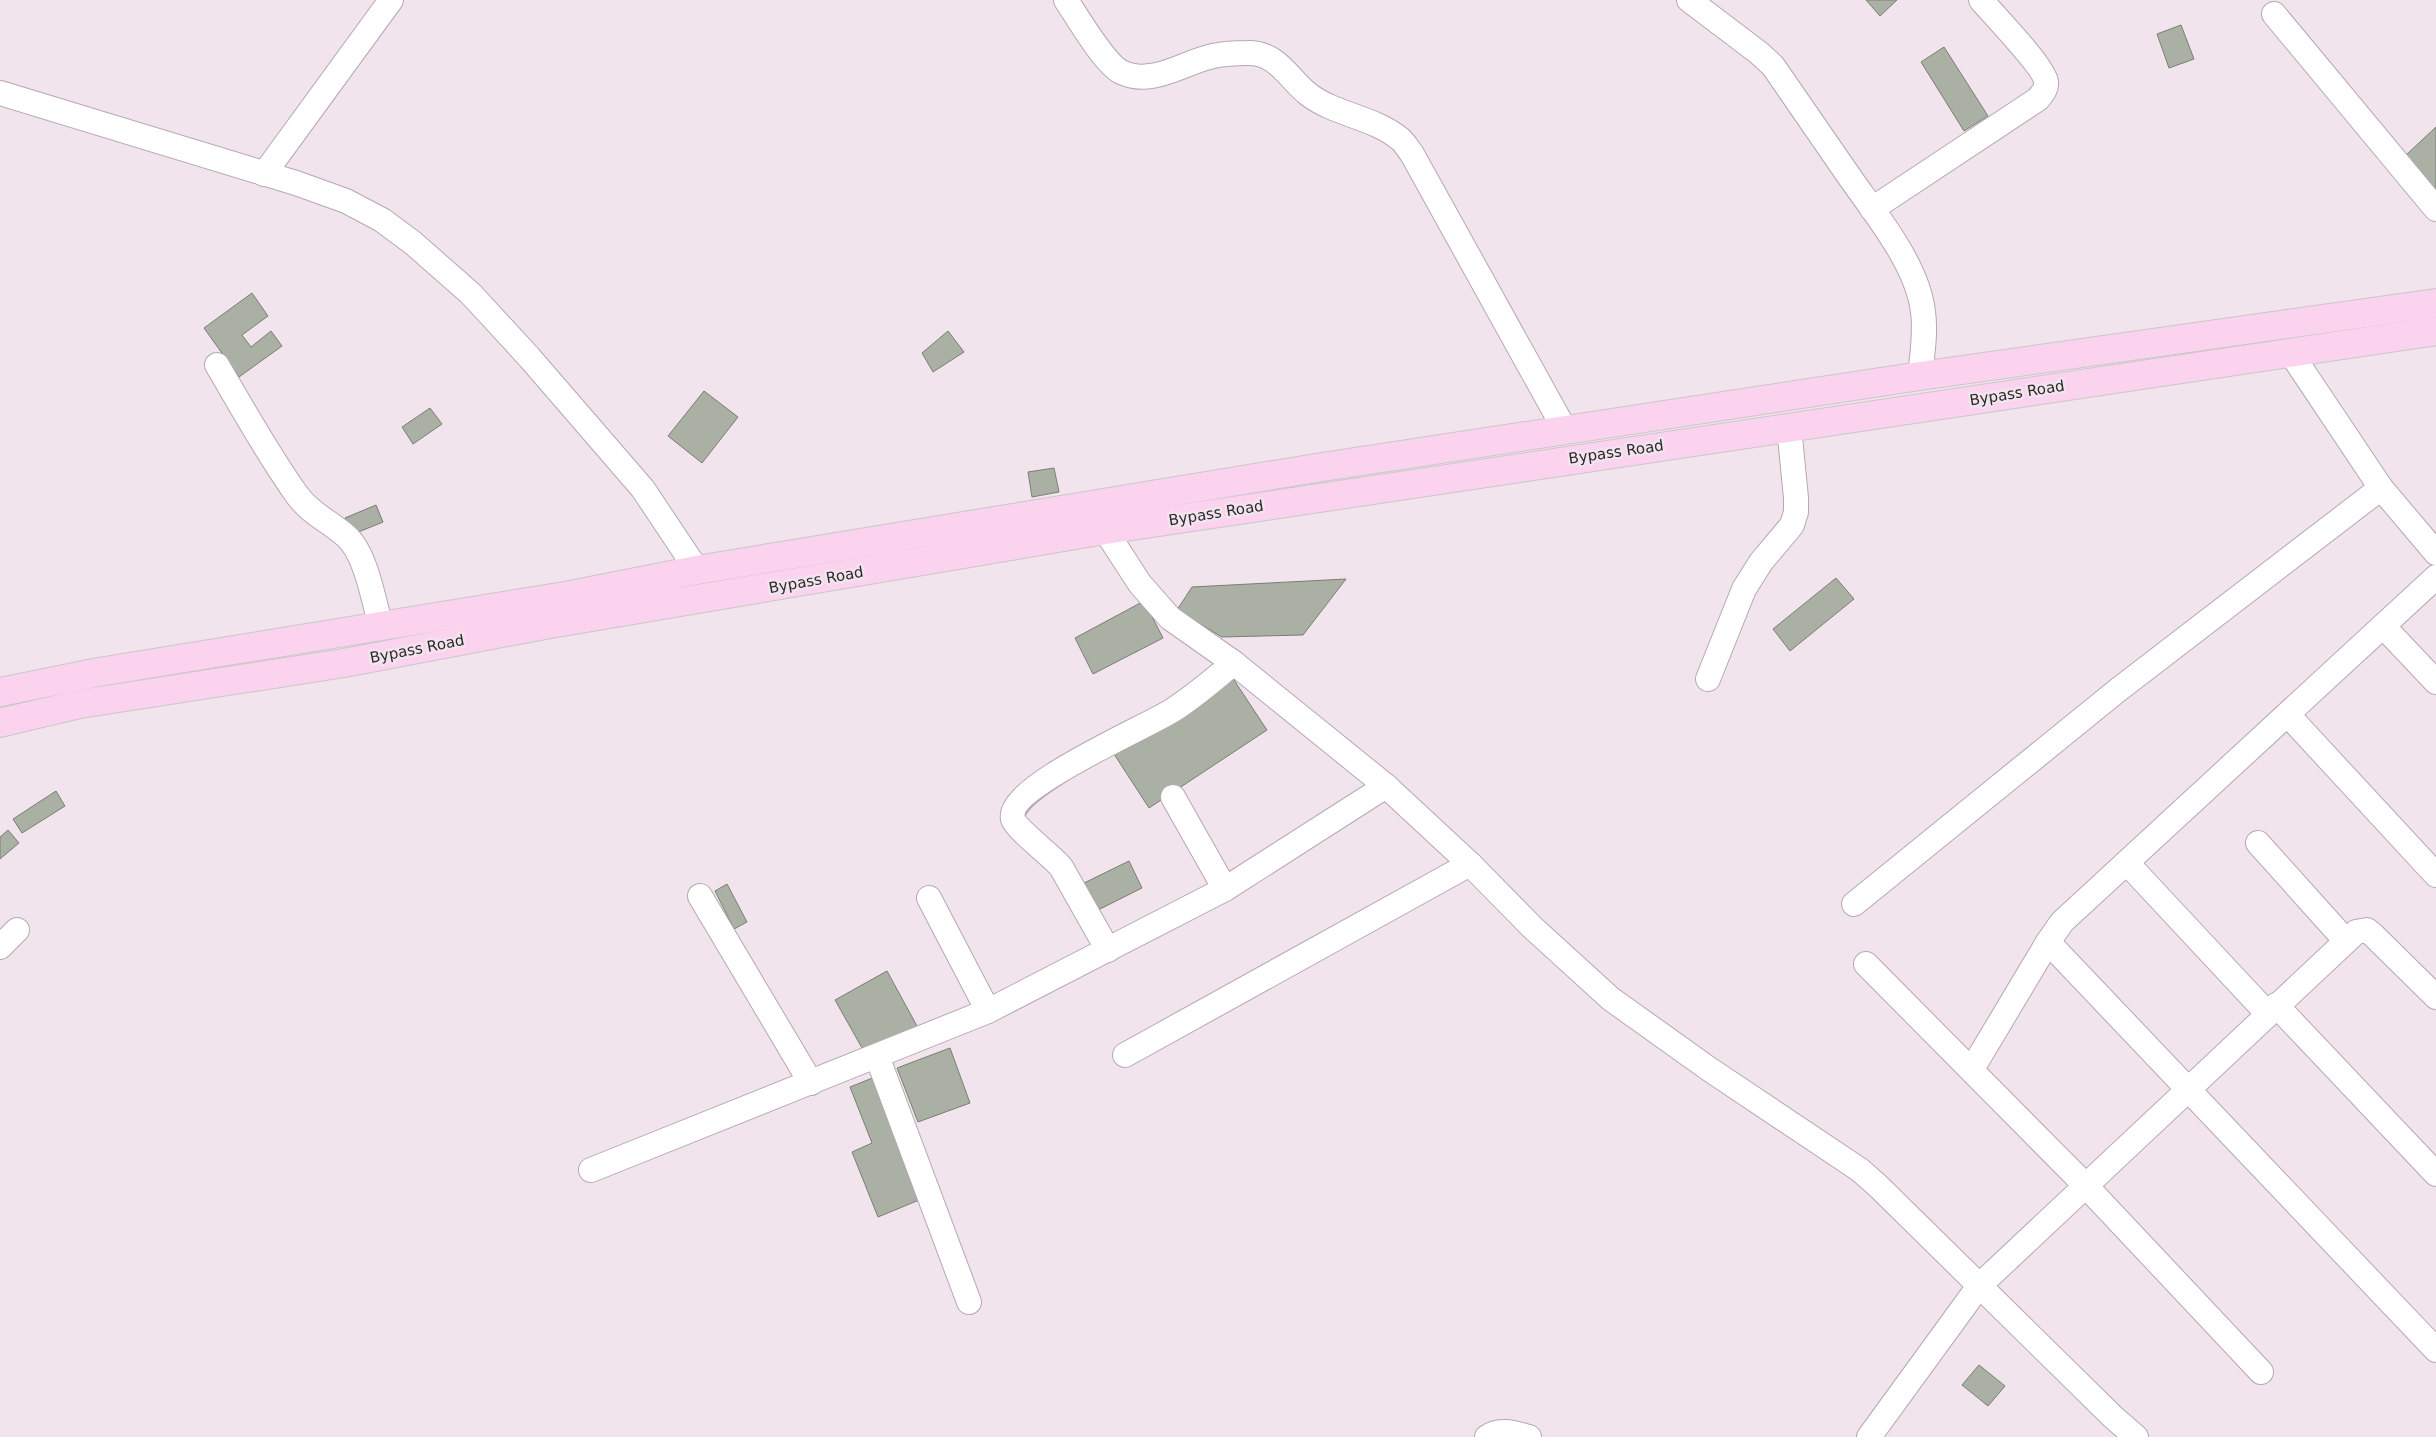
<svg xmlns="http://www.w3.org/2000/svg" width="2436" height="1437" viewBox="0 0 2436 1437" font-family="'DejaVu Sans',sans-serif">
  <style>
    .building { fill: #aab1a4; stroke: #787f72 }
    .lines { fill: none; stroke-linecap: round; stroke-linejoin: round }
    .minor-casing { stroke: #b5a8b1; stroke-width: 26 }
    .major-casing { stroke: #c8c7c8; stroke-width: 30 }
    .minor { stroke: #fff; stroke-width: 24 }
    .major { stroke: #fbd3ef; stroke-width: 28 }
    .labels { text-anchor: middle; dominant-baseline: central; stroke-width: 5; stroke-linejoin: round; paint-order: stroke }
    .street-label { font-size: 15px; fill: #2d282b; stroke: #f2e4ed }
  </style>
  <rect width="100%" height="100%" fill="#f2e4ed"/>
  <g class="building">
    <polygon points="1866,0 1897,0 1880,16"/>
    <polygon points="2181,25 2194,59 2169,68 2157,34"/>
    <polygon points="1944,47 1988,116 1964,131 1921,62"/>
    <polygon points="2436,127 2436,190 2405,156"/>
    <polygon points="252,293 268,316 242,335 251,347 271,331 282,346 239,377 204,328"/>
    <polygon points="948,331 964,352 933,372 922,353"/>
    <polygon points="704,391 738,417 702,463 668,436"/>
    <polygon points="430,408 442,424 413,444 402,427"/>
    <polygon points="1054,468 1059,492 1032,497 1028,472"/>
    <polygon points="376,505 383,522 351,535 345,518"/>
    <polygon points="1836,578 1854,599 1790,651 1773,629"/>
    <polygon points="1346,579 1303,635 1222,637 1177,610 1192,587"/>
    <polygon points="1144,601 1163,638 1093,674 1075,638"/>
    <polygon points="1232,677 1267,730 1149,808 1114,754"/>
    <polygon points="56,791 65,806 22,833 13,819"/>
    <polygon points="8,830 19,843 0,859 0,837"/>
    <polygon points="1129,861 1142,888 1096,911 1082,884"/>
    <polygon points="727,884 747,922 734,929 715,891"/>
    <polygon points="887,971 917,1026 866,1055 835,1000"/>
    <polygon points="950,1048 970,1103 918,1122 897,1068"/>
    <polygon points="875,1077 924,1198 878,1217 852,1152 872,1143 850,1087"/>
    <polygon points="1979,1365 2005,1386 1988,1406 1962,1385"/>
  </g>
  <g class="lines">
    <defs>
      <g id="minor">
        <path d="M1066,0C1078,18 1104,63 1121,72C1152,87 1184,62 1213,56C1223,54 1236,53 1247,53C1277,52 1288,78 1308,94C1335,115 1374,117 1400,139C1405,143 1408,149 1412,154L1565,430"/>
        <path d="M1689,0L1759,53L1773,66C1799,104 1825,141 1851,179C1877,216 1918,266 1923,312C1926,333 1922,355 1920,376"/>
        <polyline points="2274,14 2436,209"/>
        <polyline points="0,93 296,183 346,201 382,220 413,243 471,294 529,357 643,489 697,570"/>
        <polyline points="264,174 391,0"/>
        <path d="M1872,209L2038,99C2042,94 2047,89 2046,82C2045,68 1993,14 1981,0"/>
        <polyline points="2290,352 2381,488 2436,553"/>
        <path d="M217,365C243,409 267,453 297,495C310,513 330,522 346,536C366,553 374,602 381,627"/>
        <polyline points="1105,530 1140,584 1170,618 1234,663 1386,786 1470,864 1532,927 1611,999 1709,1069 1860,1170 1878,1186 2113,1417 2136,1437"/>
        <polyline points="2383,626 2436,682"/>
        <polyline points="1708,679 1744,589 1761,562 1792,525 1796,512 1796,498 1789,427"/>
        <polyline points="2288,715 2436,875"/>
        <polyline points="1173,797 1225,889"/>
        <polyline points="2258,843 2346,941"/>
        <polyline points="2127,863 2267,1013"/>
        <polyline points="700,896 811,1083"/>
        <polyline points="929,898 988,1011"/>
        <polyline points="1854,904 2118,690 2381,488"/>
        <polyline points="2048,942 2436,1350"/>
        <polyline points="0,947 17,930"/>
        <path d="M1108,950L1061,867C1052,856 1016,829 1013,819C1005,787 1149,726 1173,710C1195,696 1214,679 1234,663"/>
        <polyline points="1866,964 2085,1185 2261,1372"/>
        <polyline points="2276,1005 2436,1174"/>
        <polyline points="1125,1055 1470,864"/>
        <polyline points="877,1056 969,1302"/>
        <polyline points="1972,1069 2048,942 2062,922 2436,577"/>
        <polyline points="591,1170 988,1011 1225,889 1386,786"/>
        <path d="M1487,1437C1500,1428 1514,1433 1529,1437"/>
        <polyline points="1869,1437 1979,1286 2356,932 2367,930 2373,935 2436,997"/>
      </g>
      <g id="major">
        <polyline points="0,692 99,672 565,596 697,570 1316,468 1920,376 2436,303"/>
        <polyline points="0,723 80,704 344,663 550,624 1105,530 2436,331"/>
      </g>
    </defs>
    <use href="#minor" class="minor-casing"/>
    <use href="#major" class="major-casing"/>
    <use href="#minor" class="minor"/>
    <use href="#major" class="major"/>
  </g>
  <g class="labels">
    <g class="street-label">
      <text transform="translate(2017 393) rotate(-9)">Bypass Road</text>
      <text transform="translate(1616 452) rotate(-8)">Bypass Road</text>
      <text transform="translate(1216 513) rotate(-9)">Bypass Road</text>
      <text transform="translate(816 580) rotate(-10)">Bypass Road</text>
      <text transform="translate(417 649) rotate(-11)">Bypass Road</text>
    </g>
  </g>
</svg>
